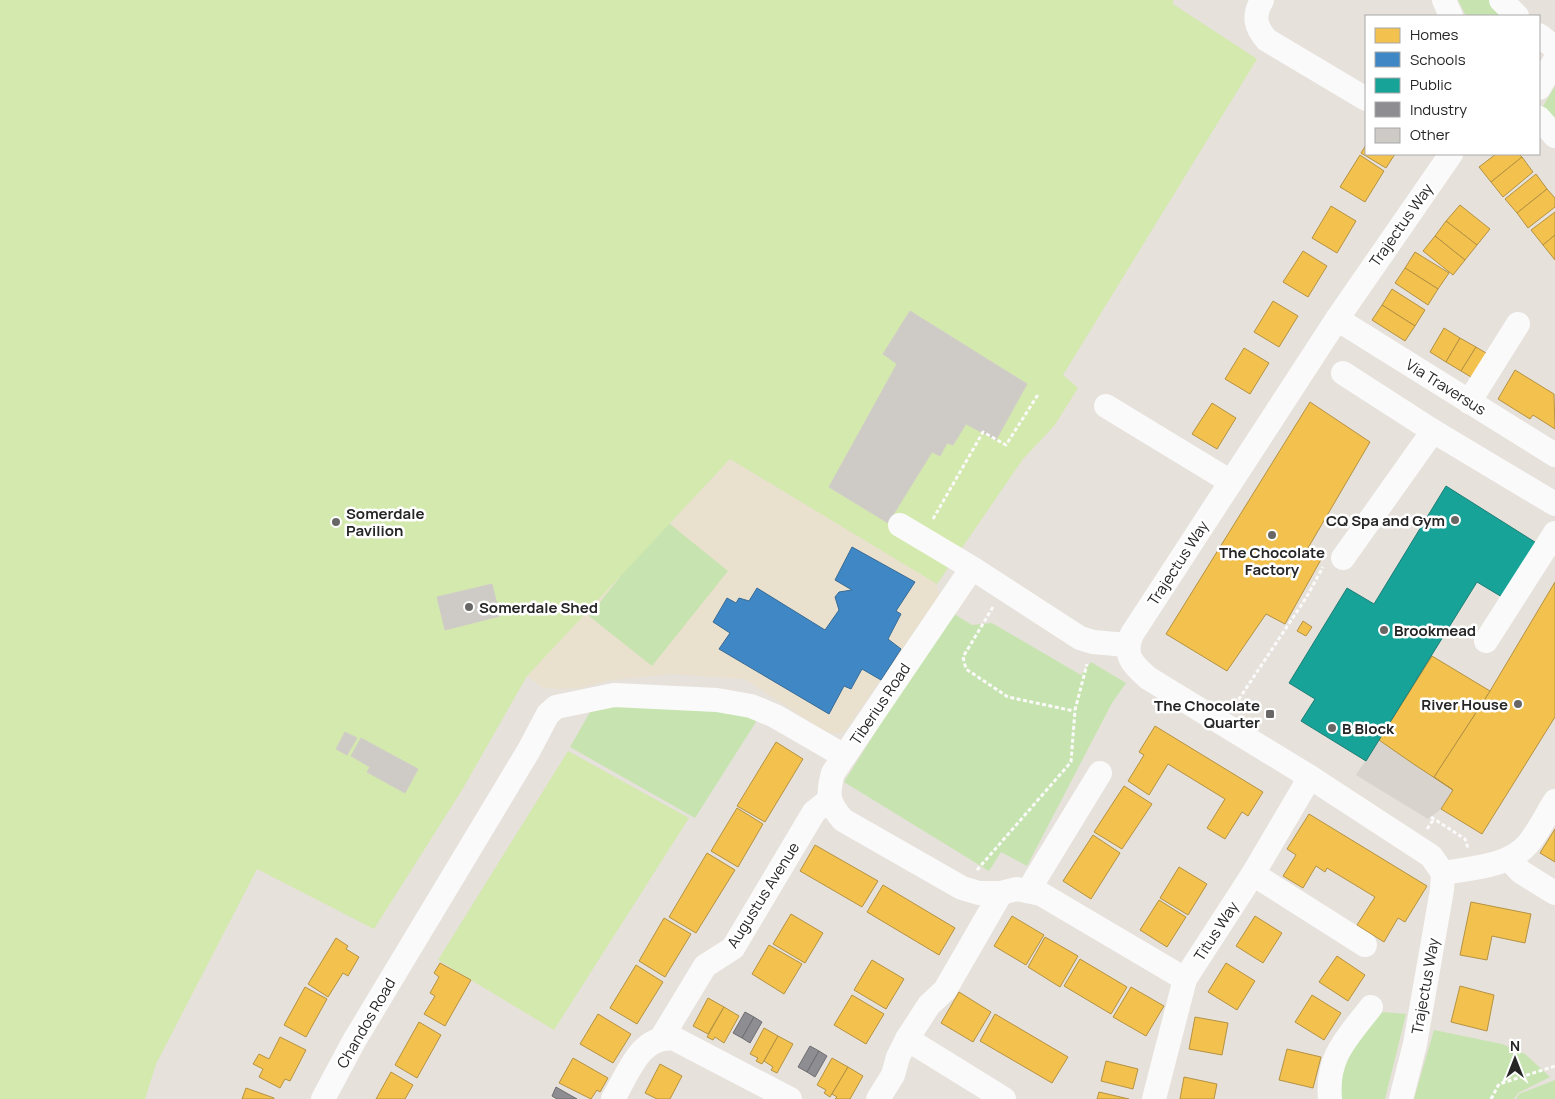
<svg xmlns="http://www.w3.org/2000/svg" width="1555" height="1099" viewBox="0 0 1555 1099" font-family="Manrope,sans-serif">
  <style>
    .education { fill: #eae0ce }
    .green { fill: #c7e4b0 }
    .pitch { fill: #d4e9ad }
    .plaza { fill: #d8d3cc }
    .homes { fill: #f2c14e; stroke: #b59242 }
    .schools { fill: #3f88c5; stroke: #386b95 }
    .public { fill: #17a398; stroke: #1c7e76 }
    .industry { fill: #8d8d92; stroke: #6e6e72 }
    .building { fill: #cecbc6; stroke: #d1cdc7 }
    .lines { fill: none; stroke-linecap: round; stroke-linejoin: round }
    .path { stroke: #fbfafa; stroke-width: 3; stroke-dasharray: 4 2.5; stroke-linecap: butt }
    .minor { stroke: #fbfafa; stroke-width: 24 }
    .poi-dot { fill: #696765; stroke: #fff; stroke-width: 2 }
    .labels { text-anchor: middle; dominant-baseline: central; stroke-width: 5; stroke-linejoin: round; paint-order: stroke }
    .street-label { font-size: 15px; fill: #262626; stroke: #fff }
    .poi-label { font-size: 15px; font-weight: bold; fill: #262626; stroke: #fff; text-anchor: start }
  </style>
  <rect width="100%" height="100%" fill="#e6e1db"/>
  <polygon class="education" points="730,459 937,584 939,595 845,731 835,734 824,731 745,679 672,674 611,680 579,688 558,689 543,688 527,676"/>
  <g class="green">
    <polygon points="1458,0 1490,0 1504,16 1466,16"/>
    <polygon points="1555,86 1555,125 1542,108"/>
    <polygon points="665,520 728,571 652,666 589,616"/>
    <polygon points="951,612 972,625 992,623 1081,675 1091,662 1126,683 1112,703 1027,866 1001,852 989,871 844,782"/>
    <polygon points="602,691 761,714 695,818 570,747"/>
    <polygon points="1383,1012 1406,1014 1385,1099 1342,1099 1336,1082 1365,1025"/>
    <polygon points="1434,1030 1502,1044 1525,1054 1550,1077 1518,1093 1514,1099 1414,1099"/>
    <polygon points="1555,1080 1555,1099 1516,1099 1519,1094"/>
  </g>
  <g class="pitch">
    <polygon points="0,0 1173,0 1173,4 1257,59 1063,375 1078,388 1054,426 1023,459 937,584 730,459 527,676 462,790 374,929 257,869 156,1064 145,1099 0,1099"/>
    <polygon points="568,751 689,818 554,1030 438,960"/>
  </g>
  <polygon class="plaza" points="1379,740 1453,790 1441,809 1428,819 1356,775"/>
  <g class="homes">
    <polygon points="1366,145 1366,154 1395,154 1386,168 1361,153"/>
    <polygon points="1496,154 1519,154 1522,157 1491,182 1479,167"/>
    <polygon points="1360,155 1384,171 1365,202 1340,187"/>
    <polygon points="1522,157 1533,172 1503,197 1491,182"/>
    <polygon points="1536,174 1547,189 1517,213 1505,199"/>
    <polygon points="1547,189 1555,198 1555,207 1528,228 1517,213"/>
    <polygon points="1460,205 1490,229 1477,245 1446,221"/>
    <polygon points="1331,206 1356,221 1337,253 1312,238"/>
    <polygon points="1555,212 1555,235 1543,245 1531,230"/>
    <polygon points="1446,221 1477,245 1465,260 1435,236"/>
    <polygon points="1555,235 1555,260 1543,245"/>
    <polygon points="1435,236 1465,260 1453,275 1423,251"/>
    <polygon points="1303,251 1327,266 1308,297 1283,282"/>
    <polygon points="1415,252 1449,273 1438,289 1405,268"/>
    <polygon points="1405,268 1438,289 1428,305 1395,283"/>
    <polygon points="1392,289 1425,310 1415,326 1382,305"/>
    <polygon points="1273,301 1298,316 1279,347 1254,332"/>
    <polygon points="1382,305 1415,326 1405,341 1372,320"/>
    <polygon points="1444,328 1460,338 1446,362 1430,352"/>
    <polygon points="1460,338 1476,347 1461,371 1446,362"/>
    <polygon points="1476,347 1491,356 1476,380 1461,371"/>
    <polygon points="1244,348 1269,363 1250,394 1225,379"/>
    <polygon points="1515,370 1554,394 1555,429 1533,415 1530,419 1498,399"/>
    <polygon points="1310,402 1370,442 1308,548 1323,556 1285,624 1266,614 1227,671 1166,634"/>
    <polygon points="1212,403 1236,418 1217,449 1192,434"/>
    <polygon points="1555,582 1555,717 1482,834 1441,809 1453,790 1434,777 1490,691"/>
    <polygon points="1303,621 1312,627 1306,636 1297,631"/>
    <polygon points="1432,656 1490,691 1434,777 1453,790 1412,763 1379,740"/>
    <polygon points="1155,726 1263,792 1248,816 1242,812 1225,839 1207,828 1225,799 1168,764 1149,795 1128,781 1144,755 1139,752"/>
    <polygon points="776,742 803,759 765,822 737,806"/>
    <polygon points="1124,786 1152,804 1122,849 1094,832"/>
    <polygon points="737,808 763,824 738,867 711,851"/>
    <polygon points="1309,814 1427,886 1405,922 1398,918 1384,942 1357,925 1375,897 1327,868 1325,872 1316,866 1303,888 1283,876 1296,855 1287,849"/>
    <polygon points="1555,829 1555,862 1540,853"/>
    <polygon points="1093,835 1120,853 1091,899 1063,881"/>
    <polygon points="815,845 878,881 862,907 800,871"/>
    <polygon points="707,853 735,870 696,933 669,917"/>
    <polygon points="1179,867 1207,884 1188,915 1160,898"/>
    <polygon points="883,885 955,928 939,955 867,912"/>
    <polygon points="1159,900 1186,917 1167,947 1140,930"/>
    <polygon points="1471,902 1531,914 1525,943 1492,936 1487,960 1460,955"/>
    <polygon points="791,914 823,933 805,963 773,944"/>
    <polygon points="1012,916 1044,935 1026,965 994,946"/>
    <polygon points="1255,916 1282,933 1263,963 1236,946"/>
    <polygon points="664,918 691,934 665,977 639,961"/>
    <polygon points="1045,937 1078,956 1060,987 1028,967"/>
    <polygon points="336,938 348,946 346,949 359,957 348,976 343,973 328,997 308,984"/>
    <polygon points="769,945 802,964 784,994 752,974"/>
    <polygon points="1337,956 1365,975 1348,1001 1319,982"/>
    <polygon points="1080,959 1127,987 1111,1014 1064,986"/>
    <polygon points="872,960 904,979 886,1009 854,990"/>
    <polygon points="440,963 471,980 445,1026 424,1014 435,996 430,993 439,977 434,973"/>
    <polygon points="1226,963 1255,981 1237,1010 1208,992"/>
    <polygon points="636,965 663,982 637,1024 610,1008"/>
    <polygon points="1460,986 1494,995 1487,1031 1451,1022"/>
    <polygon points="305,987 327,999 306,1037 284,1025"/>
    <polygon points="1131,987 1164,1006 1146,1036 1113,1017"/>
    <polygon points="959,992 991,1012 973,1042 941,1023"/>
    <polygon points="852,995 884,1014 866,1044 834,1025"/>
    <polygon points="1312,995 1341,1013 1324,1040 1295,1022"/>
    <polygon points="708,998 724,1007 708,1034 693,1026"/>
    <polygon points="724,1007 739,1016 724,1043 715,1037 713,1040 707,1037"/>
    <polygon points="598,1014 631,1034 613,1063 580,1044"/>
    <polygon points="995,1014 1068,1057 1052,1083 980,1041"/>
    <polygon points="1195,1017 1228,1023 1222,1055 1189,1049"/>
    <polygon points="419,1022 441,1035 417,1078 395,1065"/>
    <polygon points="764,1028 778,1036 762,1064 756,1061 758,1058 750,1054"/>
    <polygon points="778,1036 793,1044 777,1073 771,1070 773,1067 764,1061"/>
    <polygon points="280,1037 306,1050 290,1081 285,1079 280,1088 259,1077 263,1069 253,1064 259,1054 269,1059"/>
    <polygon points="1287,1049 1321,1057 1313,1088 1279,1080"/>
    <polygon points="573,1058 608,1078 600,1092 597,1090 591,1099 559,1083"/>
    <polygon points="832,1058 848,1067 830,1097 824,1093 826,1090 817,1085"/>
    <polygon points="1106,1061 1138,1069 1133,1089 1101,1081"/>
    <polygon points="660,1064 682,1076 670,1099 657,1099 645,1093"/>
    <polygon points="848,1067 863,1076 850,1099 835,1099 837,1097 832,1094"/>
    <polygon points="391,1072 413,1085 405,1099 376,1099"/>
    <polygon points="1184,1077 1217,1084 1214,1099 1180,1099"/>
    <polygon points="246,1088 274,1098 274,1099 242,1099"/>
    <polygon points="1099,1092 1129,1099 1097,1099"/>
  </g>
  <polygon class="schools" points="852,547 915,582 896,611 901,614 888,639 901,649 881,680 862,669 851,689 844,686 829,714 719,649 730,633 713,622 727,598 736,603 739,598 749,601 757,588 825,630 839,610 835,597 839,592 852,590 835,580"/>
  <polygon class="public" points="1446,486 1538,544 1502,597 1477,582 1366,761 1301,721 1315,699 1289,683 1347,588 1374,604"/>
  <g class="industry">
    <polygon points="745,1012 754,1017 742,1038 733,1033"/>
    <polygon points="754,1017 762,1022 750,1043 742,1038"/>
    <polygon points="810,1046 819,1051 807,1072 798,1067"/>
    <polygon points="819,1051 827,1056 815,1077 807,1072"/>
    <polygon points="556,1087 577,1099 557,1099 552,1096"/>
  </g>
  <g class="building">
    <polygon points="910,311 1027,384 996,440 966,424 953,445 947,443 940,456 932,452 888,523 829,487 897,364 883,354"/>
    <polygon points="492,584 500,616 445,630 437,597"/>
    <polygon points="345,732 357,738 347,755 336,749"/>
    <polygon points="361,738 418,769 405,793 367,772 370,767 351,756"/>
  </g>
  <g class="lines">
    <g class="path">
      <polyline points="933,519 983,432 1006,445 1039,393"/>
      <polyline points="993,607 963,657 966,669 1008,697 1074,711"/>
      <polyline points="1235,705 1306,598 1323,567"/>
      <polyline points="1431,817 1465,839 1468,848"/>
      <polyline points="1427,829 1434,819"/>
      <polyline points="977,870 1071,762 1075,710 1087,664"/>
      <polyline points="1491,1099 1499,1084 1555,1066"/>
    </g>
    <g class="minor">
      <path d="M1262,0C1253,16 1255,27 1267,40L1366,99"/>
      <polyline points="1444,0 1451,16"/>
      <polyline points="1501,0 1517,16"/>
      <polyline points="1539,35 1555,48"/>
      <polyline points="1539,88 1555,60"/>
      <polyline points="1539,118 1555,136"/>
      <path d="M1451,154L1337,319L1132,634C1123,655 1132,664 1148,678L1310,777L1431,856L1443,873C1471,868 1508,867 1528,844C1539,831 1546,815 1555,801"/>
      <polyline points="1337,319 1555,455"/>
      <polyline points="1343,373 1433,431 1555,504"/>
      <polyline points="1469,402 1518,324"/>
      <polyline points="1106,406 1231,482"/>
      <polyline points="900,525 972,568"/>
      <polyline points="1343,558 1433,431"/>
      <polyline points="1486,641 1555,533"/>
      <path d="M1127,645L1093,642L1080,638L972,568L833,773C827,795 828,803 843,820L962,888L979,893H1001L1017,889L1041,894L1185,979"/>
      <polyline points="1509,859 1521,872 1555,893"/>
      <polyline points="1253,874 1365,945"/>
      <polyline points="1028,891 1100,773"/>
      <polyline points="662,1037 705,966 733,948 814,812 829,800"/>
      <polyline points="907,1039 1004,1099"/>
      <polyline points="323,1099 354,1041 529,750 548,714 556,707 614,695 717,700 751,706 775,716 844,756"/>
      <path d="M613,1099C628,1074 641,1033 675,1039L790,1099"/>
      <polyline points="878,1099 893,1075 898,1057 907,1039 929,1005 945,990 1001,893"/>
      <polyline points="1154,1099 1185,979 1253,874 1310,777"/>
      <path d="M1330,1099C1326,1057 1347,1038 1371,1007"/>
      <polyline points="1401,1099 1415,1044 1442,890 1443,873"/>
    </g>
  </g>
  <g class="poi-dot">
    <circle cx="1455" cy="520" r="5"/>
    <circle cx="336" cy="522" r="5"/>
    <circle cx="1272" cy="535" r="5"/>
    <circle cx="469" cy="607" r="5"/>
    <circle cx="1384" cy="630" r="5"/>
    <circle cx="1518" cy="704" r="5"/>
    <rect x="1265" y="709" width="10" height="10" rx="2.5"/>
    <circle cx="1332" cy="728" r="5"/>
  </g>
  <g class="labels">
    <g class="street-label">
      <text transform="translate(1401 225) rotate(-55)">Trajectus Way</text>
      <text transform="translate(1446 387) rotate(32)">Via Traversus</text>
      <text transform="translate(1178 563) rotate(-57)">Trajectus Way</text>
      <text transform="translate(880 704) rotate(-56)">Tiberius Road</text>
      <text transform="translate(763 895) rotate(-58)">Augustus Avenue</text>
      <text transform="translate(1216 931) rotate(-57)">Titus Way</text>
      <text transform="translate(1425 986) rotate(-80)">Trajectus Way</text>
      <text transform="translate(366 1023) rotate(-60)">Chandos Road</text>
    </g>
    <g class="poi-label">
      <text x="346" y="513">Somerdale<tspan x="346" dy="17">Pavilion</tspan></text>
      <text x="1445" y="520" text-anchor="end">CQ Spa and Gym</text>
      <text x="1272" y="552" text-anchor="middle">The Chocolate<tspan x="1272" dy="17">Factory</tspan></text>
      <text x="479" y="607">Somerdale Shed</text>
      <text x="1394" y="630">Brookmead</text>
      <text x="1508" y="704" text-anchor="end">River House</text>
      <text x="1260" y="705" text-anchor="end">The Chocolate<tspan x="1260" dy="17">Quarter</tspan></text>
      <text x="1342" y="728">B Block</text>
    </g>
  </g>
  <rect x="1365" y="15" width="175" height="140" fill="#ffffff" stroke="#a8a8a8"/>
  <rect x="1375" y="28" width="25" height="15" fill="#f2c14e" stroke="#a8a8a8"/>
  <text x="1410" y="40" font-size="15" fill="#262626">Homes</text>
  <rect x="1375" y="52" width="25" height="15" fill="#3f88c5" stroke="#a8a8a8"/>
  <text x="1410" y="65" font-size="15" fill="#262626">Schools</text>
  <rect x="1375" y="78" width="25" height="15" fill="#17a398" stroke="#a8a8a8"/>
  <text x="1410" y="90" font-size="15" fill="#262626">Public</text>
  <rect x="1375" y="102" width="25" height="15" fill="#8d8d92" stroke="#a8a8a8"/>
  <text x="1410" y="115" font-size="15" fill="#262626">Industry</text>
  <rect x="1375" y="128" width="25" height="15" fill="#cecbc6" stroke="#a8a8a8"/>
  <text x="1410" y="140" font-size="15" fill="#262626">Other</text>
  <g transform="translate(1515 1059)" stroke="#ffffff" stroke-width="4" paint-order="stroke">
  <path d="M0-4L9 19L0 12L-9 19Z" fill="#262626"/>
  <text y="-8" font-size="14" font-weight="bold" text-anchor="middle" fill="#262626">N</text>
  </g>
</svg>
